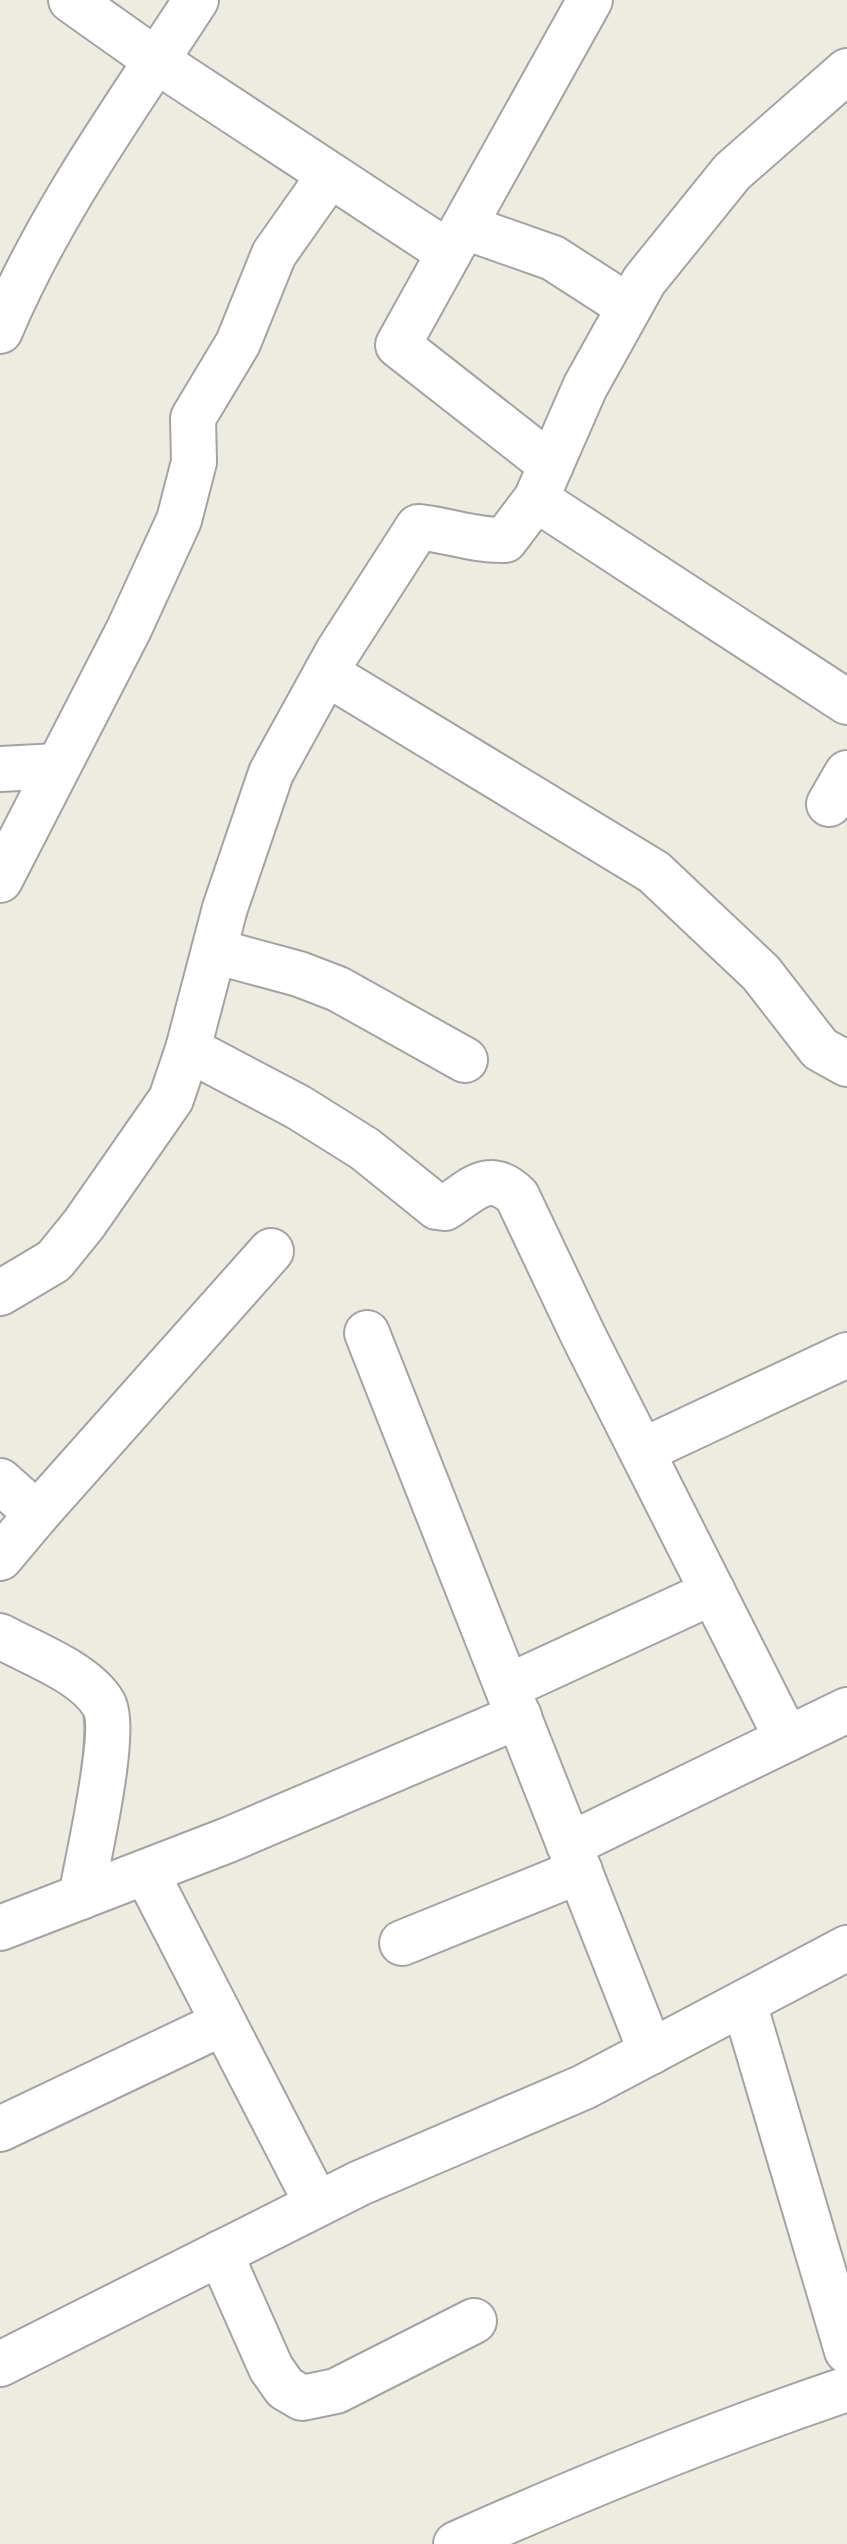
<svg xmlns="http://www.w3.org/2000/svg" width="847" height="2544" viewBox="0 0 847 2544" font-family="'Varela Round',sans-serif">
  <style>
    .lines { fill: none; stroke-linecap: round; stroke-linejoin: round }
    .minor-casing { stroke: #a3a3a3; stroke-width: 48 }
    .minor { stroke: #fff; stroke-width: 44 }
  </style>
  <rect width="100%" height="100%" fill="#eeece1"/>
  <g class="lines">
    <defs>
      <g id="minor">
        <polyline points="71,0 157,61 449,253 590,0"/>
        <polyline points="465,227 553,258 629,307"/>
        <polyline points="449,253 398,345 551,465"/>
        <path d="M0,331C50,212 126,108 196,0"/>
        <polyline points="536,499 847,702"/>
        <polyline points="326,673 654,872 761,973 820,1049 847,1064"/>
        <polyline points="0,769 58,766"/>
        <polyline points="829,804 847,773"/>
        <polyline points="0,880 129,629 179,520 194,462 193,418 238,343 274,254 329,176"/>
        <polyline points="214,951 299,974 338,989 465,1060"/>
        <path d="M188,1049L298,1107L365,1149L437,1207L445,1208C472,1191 488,1168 517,1196L583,1335L787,1739"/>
        <path d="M0,1293L54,1261L84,1224L171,1099L188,1049L225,908L271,773L337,653L418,527C448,530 475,541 505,540L536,499L585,387L644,281L732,172L847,71"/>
        <polyline points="367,1333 651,2052"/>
        <polyline points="642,1451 847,1355"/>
        <polyline points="0,1481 37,1514 271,1251"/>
        <polyline points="0,1558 37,1514"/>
        <path d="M0,1636C31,1653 84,1672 103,1703C119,1728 87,1862 81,1897"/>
        <polyline points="507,1687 713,1592"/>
        <polyline points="569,1845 847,1710"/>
        <polyline points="146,1872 317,2204"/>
        <polyline points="0,1928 228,1840 519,1716"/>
        <polyline points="402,1943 580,1871"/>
        <polyline points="744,2003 847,2351"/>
        <polyline points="0,2129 223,2023"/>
        <polyline points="220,2253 271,2368 285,2388 302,2398 336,2391 474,2321"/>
        <polyline points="0,2364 360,2183 584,2087 847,1948"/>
        <path d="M456,2544C584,2487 714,2434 847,2389"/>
      </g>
    </defs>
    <use href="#minor" class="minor-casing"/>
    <use href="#minor" class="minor"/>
  </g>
</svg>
